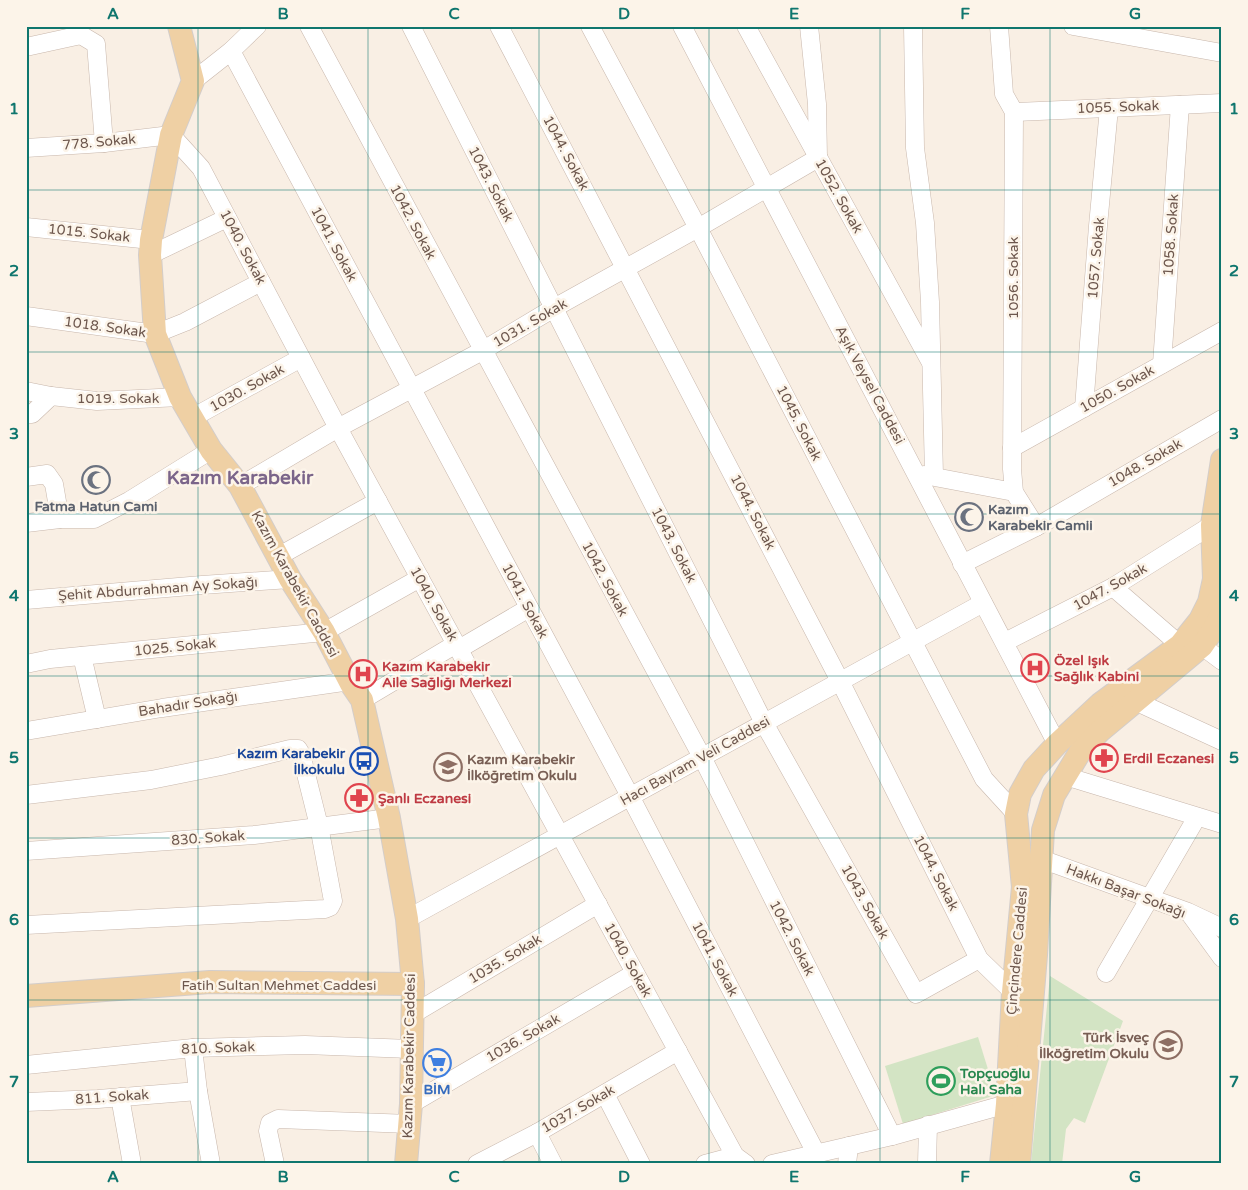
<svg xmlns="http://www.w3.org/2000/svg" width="1248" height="1190" viewBox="0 0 1248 1190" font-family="'Varela Round',sans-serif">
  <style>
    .green { fill: #d3e4c4 }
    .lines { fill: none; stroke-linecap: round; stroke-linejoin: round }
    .minor-casing { stroke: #c8b7ac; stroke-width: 19 }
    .major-casing { stroke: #d3cdca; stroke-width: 24 }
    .minor { stroke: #fff; stroke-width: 18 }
    .major { stroke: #efd0a4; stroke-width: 22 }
    .grid { fill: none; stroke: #0f766e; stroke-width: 1; stroke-opacity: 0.55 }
    .labels { text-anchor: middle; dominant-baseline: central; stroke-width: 5; stroke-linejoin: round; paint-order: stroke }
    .street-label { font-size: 14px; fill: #6d574d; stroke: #fcf4e9 }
    .worship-label { font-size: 14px; font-weight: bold; fill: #5b616d; stroke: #fcf4e9 }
    .health-label { font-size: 14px; font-weight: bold; fill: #be3a42; stroke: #fcf4e9; text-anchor: start }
    .transit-label { font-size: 14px; font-weight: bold; fill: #164399; stroke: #fcf4e9; text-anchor: end }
    .education-label { font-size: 14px; font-weight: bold; fill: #785e54; stroke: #fcf4e9; text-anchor: start }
    .leisure-label { font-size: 14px; font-weight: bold; fill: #27864d; stroke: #fcf4e9; text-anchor: start }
    .shop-label { font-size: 14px; font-weight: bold; fill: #366cbe; stroke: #fcf4e9 }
    .district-label { font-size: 19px; font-weight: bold; fill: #7b658a; stroke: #fcf4e9 }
    .neatline { fill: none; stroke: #0f766e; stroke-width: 2 }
    .grid-label { font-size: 16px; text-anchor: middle; font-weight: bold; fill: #0f766e }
  </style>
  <rect width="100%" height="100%" fill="#f9efe4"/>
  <g class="green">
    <polygon points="1050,976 1123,1021 1085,1123 1074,1118 1066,1129 1062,1164 1031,1164"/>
    <polygon points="978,1037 996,1095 903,1124 885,1066"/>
  </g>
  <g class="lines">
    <defs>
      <g id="minor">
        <polyline points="309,26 702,757 892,1136"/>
        <polyline points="411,26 764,723 916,994 979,959"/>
        <polyline points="499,26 840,681 979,959 1013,992"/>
        <polyline points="590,26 698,228 984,779 1016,814"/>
        <polyline points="682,26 1057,744"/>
        <polyline points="746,26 930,361"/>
        <polyline points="913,26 915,148 925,223 930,302 934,476"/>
        <polyline points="999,26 1004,94 1014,112 1012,469 1014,492 1036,527"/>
        <polyline points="1073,26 1222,53"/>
        <polyline points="26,47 81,35 96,44 104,143"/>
        <polyline points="231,51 630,796 816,1153"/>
        <polyline points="193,81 231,51 257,26"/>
        <polyline points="1014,112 1222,103"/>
        <polyline points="26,148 104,143 171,135 201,168 338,428 735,1156 746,1164"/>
        <polyline points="26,227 151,240"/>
        <polyline points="150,255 227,218"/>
        <polyline points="26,316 155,334 185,322 261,282"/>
        <polyline points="1162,364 1180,105"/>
        <polyline points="26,391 51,396 97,401 180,397"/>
        <polyline points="1084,408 1098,226 1109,108"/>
        <polyline points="26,414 32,414 51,396"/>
        <polyline points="192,418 301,358"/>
        <polyline points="1012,448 1222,331"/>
        <polyline points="924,475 1014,492"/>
        <polyline points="26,477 47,474 54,484 60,519"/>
        <polyline points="240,486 338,428 482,351 554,308 698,228 818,158 817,104 809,26"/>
        <polyline points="26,523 60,519 94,519 129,501 211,450"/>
        <polyline points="279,556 378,501"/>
        <polyline points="962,564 1036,527 1222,419"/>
        <polyline points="1113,587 1180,645"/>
        <polyline points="26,600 202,585 290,579"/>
        <polyline points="1005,642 1113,587 1212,525"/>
        <polyline points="1202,646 1222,661"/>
        <polyline points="459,649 529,608"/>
        <polyline points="82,656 97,719"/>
        <polyline points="26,664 50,659 324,632 420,578"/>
        <polyline points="362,700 456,644"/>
        <polyline points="1135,701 1222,741"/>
        <polyline points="26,731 162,708 350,681"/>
        <polyline points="1065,776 1222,824"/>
        <polyline points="26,795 151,780 221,766 290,749 298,749 301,754 319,826 333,901 330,907 325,909 26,925"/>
        <polyline points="26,851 254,835 389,818"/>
        <polyline points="1041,859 1188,912 1222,928"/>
        <polyline points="1190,914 1222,958"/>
        <polyline points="407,919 983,603"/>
        <polyline points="1106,973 1197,817"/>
        <polyline points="413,1014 598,904"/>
        <polyline points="193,1048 198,1091 211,1164"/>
        <polyline points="26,1065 193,1048 305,1045 411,1049"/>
        <polyline points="605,1094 641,1164"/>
        <polyline points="120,1097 132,1164"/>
        <polyline points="26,1102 98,1099 198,1091"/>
        <polyline points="411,1104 635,973"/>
        <polyline points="537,1133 553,1164"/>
        <polyline points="275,1164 268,1131 270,1123 278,1119 410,1124"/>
        <polyline points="477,1164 537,1133 678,1051"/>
        <polyline points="705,1164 735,1156"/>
        <polyline points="772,1164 892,1136 1007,1104"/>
        <polyline points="847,1164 849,1146"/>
        <polyline points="927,1164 928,1125"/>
      </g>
      <g id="major">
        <polyline points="179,26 193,81 171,135 151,240 150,255 155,334 180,397 211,450 240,486 290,579 324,632 351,684 362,700 389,818 407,919 413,984 411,1104 406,1164"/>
        <polyline points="26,996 210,982 413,984"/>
        <polyline points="1001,1164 1007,1104 1013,992 1023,887 1016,814 1020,794 1034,769 1057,744 1100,704 1180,645 1200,620 1209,602 1214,579 1212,525 1222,460"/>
        <polyline points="1019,1164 1036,955 1043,830 1054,795 1080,752 1100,731 1202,646 1213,630 1222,613"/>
      </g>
    </defs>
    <use href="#minor" class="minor-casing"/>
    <use href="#major" class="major-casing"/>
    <use href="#minor" class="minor"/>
    <use href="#major" class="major"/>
  </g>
  <path class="grid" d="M198,26V1164M368,26V1164M539,26V1164M709,26V1164M880,26V1164M1050,26V1164M26,190H1222M26,352H1222M26,514H1222M26,676H1222M26,838H1222M26,1000H1222"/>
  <defs>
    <symbol id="mosque-ring" viewBox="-11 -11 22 22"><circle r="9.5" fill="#fcf4e9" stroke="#6b7280" stroke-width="1.5"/><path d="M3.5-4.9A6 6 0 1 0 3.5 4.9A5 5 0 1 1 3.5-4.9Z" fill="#6b7280"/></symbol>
    <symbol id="hospital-ring" viewBox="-11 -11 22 22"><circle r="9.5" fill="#fcf4e9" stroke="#e0444e" stroke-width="1.5"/><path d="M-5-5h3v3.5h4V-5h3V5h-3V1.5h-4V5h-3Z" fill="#e0444e"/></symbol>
    <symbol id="pharmacy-ring" viewBox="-11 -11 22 22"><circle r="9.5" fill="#fcf4e9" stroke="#e0444e" stroke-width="1.5"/><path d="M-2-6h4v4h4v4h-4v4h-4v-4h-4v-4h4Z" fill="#e0444e"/></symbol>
    <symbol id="bus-ring" viewBox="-11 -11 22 22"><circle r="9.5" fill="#fcf4e9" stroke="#1a4fb4" stroke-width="1.5"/><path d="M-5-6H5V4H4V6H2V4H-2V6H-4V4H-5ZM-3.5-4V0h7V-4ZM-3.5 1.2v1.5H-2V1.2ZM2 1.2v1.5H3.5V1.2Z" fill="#1a4fb4"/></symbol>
    <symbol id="school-ring" viewBox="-11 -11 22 22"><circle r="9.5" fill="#fcf4e9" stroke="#8d6e63" stroke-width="1.5"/><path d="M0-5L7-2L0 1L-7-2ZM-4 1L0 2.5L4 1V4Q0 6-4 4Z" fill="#8d6e63"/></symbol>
    <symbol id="supermarket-ring" viewBox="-11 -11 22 22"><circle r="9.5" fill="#fcf4e9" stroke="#3f7fe0" stroke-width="1.5"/><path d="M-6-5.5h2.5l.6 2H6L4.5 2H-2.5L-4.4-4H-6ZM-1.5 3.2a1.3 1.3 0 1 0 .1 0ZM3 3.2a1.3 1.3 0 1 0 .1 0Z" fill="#3f7fe0"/></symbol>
    <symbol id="stadium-ring" viewBox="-11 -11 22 22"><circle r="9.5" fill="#fcf4e9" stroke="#2e9e5b" stroke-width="1.5"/><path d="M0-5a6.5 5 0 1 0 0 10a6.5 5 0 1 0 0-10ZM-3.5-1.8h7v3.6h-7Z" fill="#2e9e5b"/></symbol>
  </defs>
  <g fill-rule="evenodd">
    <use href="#mosque-ring" x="80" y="464" width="32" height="32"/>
    <use href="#mosque-ring" x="953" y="501" width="32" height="32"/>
    <use href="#hospital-ring" x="1019" y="652" width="32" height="32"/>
    <use href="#hospital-ring" x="347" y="658" width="32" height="32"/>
    <use href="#pharmacy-ring" x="1088" y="742" width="32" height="32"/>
    <use href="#bus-ring" x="348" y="745" width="32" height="32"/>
    <use href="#school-ring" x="432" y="751" width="32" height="32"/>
    <use href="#pharmacy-ring" x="343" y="782" width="32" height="32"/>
    <use href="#school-ring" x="1152" y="1029" width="32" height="32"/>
    <use href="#supermarket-ring" x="421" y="1047" width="32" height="32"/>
    <use href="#stadium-ring" x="925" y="1065" width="32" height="32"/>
  </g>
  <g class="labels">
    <g class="street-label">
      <text transform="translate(1118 107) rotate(-2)">1055. Sokak</text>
      <text transform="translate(99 142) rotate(-5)">778. Sokak</text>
      <text transform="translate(566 153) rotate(62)">1044. Sokak</text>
      <text transform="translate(491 184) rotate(63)">1043. Sokak</text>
      <text transform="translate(839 196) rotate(61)">1052. Sokak</text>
      <text transform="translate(413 222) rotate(62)">1042. Sokak</text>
      <text transform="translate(89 233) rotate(6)">1015. Sokak</text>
      <text transform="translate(1171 235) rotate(-86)">1058. Sokak</text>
      <text transform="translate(334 244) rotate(62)">1041. Sokak</text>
      <text transform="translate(243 247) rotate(62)">1040. Sokak</text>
      <text transform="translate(1096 258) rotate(-85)">1057. Sokak</text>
      <text transform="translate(1013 278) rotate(-90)">1056. Sokak</text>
      <text transform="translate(530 323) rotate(-30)">1031. Sokak</text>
      <text transform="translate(105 327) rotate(8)">1018. Sokak</text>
      <text transform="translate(870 385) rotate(62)">Aşık Veysel Caddesi</text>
      <text transform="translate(247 388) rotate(-29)">1030. Sokak</text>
      <text transform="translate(1117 389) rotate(-29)">1050. Sokak</text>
      <text x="118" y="398">1019. Sokak</text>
      <text transform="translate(799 423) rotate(63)">1045. Sokak</text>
      <text transform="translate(1145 463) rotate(-30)">1048. Sokak</text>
      <text transform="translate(753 512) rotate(63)">1044. Sokak</text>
      <text transform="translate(674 545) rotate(63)">1043. Sokak</text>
      <text transform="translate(605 579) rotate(62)">1042. Sokak</text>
      <text transform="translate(295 584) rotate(61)">Kazım Karabekir Caddesi</text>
      <text transform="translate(1110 587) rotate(-29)">1047. Sokak</text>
      <text transform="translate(158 589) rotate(-4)">Şehit Abdurrahman Ay Sokağı</text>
      <text transform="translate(525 601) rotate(62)">1041. Sokak</text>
      <text transform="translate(434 604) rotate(61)">1040. Sokak</text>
      <text transform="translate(175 647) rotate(-6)">1025. Sokak</text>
      <text transform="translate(188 704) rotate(-9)">Bahadır Sokağı</text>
      <text transform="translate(695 761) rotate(-29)">Hacı Bayram Veli Caddesi</text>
      <text transform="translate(208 838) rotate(-4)">830. Sokak</text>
      <text transform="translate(936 873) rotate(63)">1044. Sokak</text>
      <text transform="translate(1126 891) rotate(21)">Hakkı Başar Sokağı</text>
      <text transform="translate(865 902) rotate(61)">1043. Sokak</text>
      <text transform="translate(792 938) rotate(63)">1042. Sokak</text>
      <text transform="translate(1017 951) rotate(-85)">Çinçindere Caddesi</text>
      <text transform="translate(505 959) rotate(-31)">1035. Sokak</text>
      <text transform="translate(715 959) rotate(62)">1041. Sokak</text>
      <text transform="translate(628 960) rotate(61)">1040. Sokak</text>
      <text x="279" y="985">Fatih Sultan Mehmet Caddesi</text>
      <text transform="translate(523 1038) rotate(-30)">1036. Sokak</text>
      <text transform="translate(218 1048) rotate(-2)">810. Sokak</text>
      <text transform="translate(409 1056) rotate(-89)">Kazım Karabekir Caddesi</text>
      <text transform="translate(112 1097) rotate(-4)">811. Sokak</text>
      <text transform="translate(578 1109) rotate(-30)">1037. Sokak</text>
    </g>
    <g class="worship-label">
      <text x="96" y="506">Fatma Hatun Cami</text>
      <text x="988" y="509" text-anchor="start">Kazım<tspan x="988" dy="16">Karabekir Camii</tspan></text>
    </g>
    <g class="health-label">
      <text x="1054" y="660">Özel Işık<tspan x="1054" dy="16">Sağlık Kabini</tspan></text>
      <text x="382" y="666">Kazım Karabekir<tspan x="382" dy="16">Aile Sağlığı Merkezi</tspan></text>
      <text x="1123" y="758">Erdil Eczanesi</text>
      <text x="378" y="798">Şanlı Eczanesi</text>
    </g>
    <g class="transit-label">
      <text x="345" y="753">Kazım Karabekir<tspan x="345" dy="16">İlkokulu</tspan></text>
    </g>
    <g class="education-label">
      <text x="467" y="759">Kazım Karabekir<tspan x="467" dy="16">İlköğretim Okulu</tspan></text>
      <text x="1149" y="1037" text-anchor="end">Türk İsveç<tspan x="1149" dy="16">İlköğretim Okulu</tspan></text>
    </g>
    <g class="leisure-label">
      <text x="960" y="1073">Topçuoğlu<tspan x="960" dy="16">Halı Saha</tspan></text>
    </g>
    <g class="shop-label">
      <text x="437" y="1089">BİM</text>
    </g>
    <g class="district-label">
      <text x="240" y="478">Kazım Karabekir</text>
    </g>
  </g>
  <rect width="1248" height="1190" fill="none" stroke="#fcf4e9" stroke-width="55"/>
  <rect x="28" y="28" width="1192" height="1134" class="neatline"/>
  <g class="grid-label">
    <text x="113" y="19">A</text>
    <text x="283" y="19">B</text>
    <text x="454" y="19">C</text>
    <text x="624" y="19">D</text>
    <text x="794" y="19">E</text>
    <text x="965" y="19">F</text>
    <text x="1135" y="19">G</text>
    <text x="14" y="114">1</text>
    <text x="1234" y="114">1</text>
    <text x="14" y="276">2</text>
    <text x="1234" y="276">2</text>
    <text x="14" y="439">3</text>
    <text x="1234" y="439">3</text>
    <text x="14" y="601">4</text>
    <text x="1234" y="601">4</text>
    <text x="14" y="763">5</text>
    <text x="1234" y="763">5</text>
    <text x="14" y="925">6</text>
    <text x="1234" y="925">6</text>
    <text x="14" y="1087">7</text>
    <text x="1234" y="1087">7</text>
    <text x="113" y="1182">A</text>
    <text x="283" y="1182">B</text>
    <text x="454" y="1182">C</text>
    <text x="624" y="1182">D</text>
    <text x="794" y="1182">E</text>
    <text x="965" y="1182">F</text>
    <text x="1135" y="1182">G</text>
  </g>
</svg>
